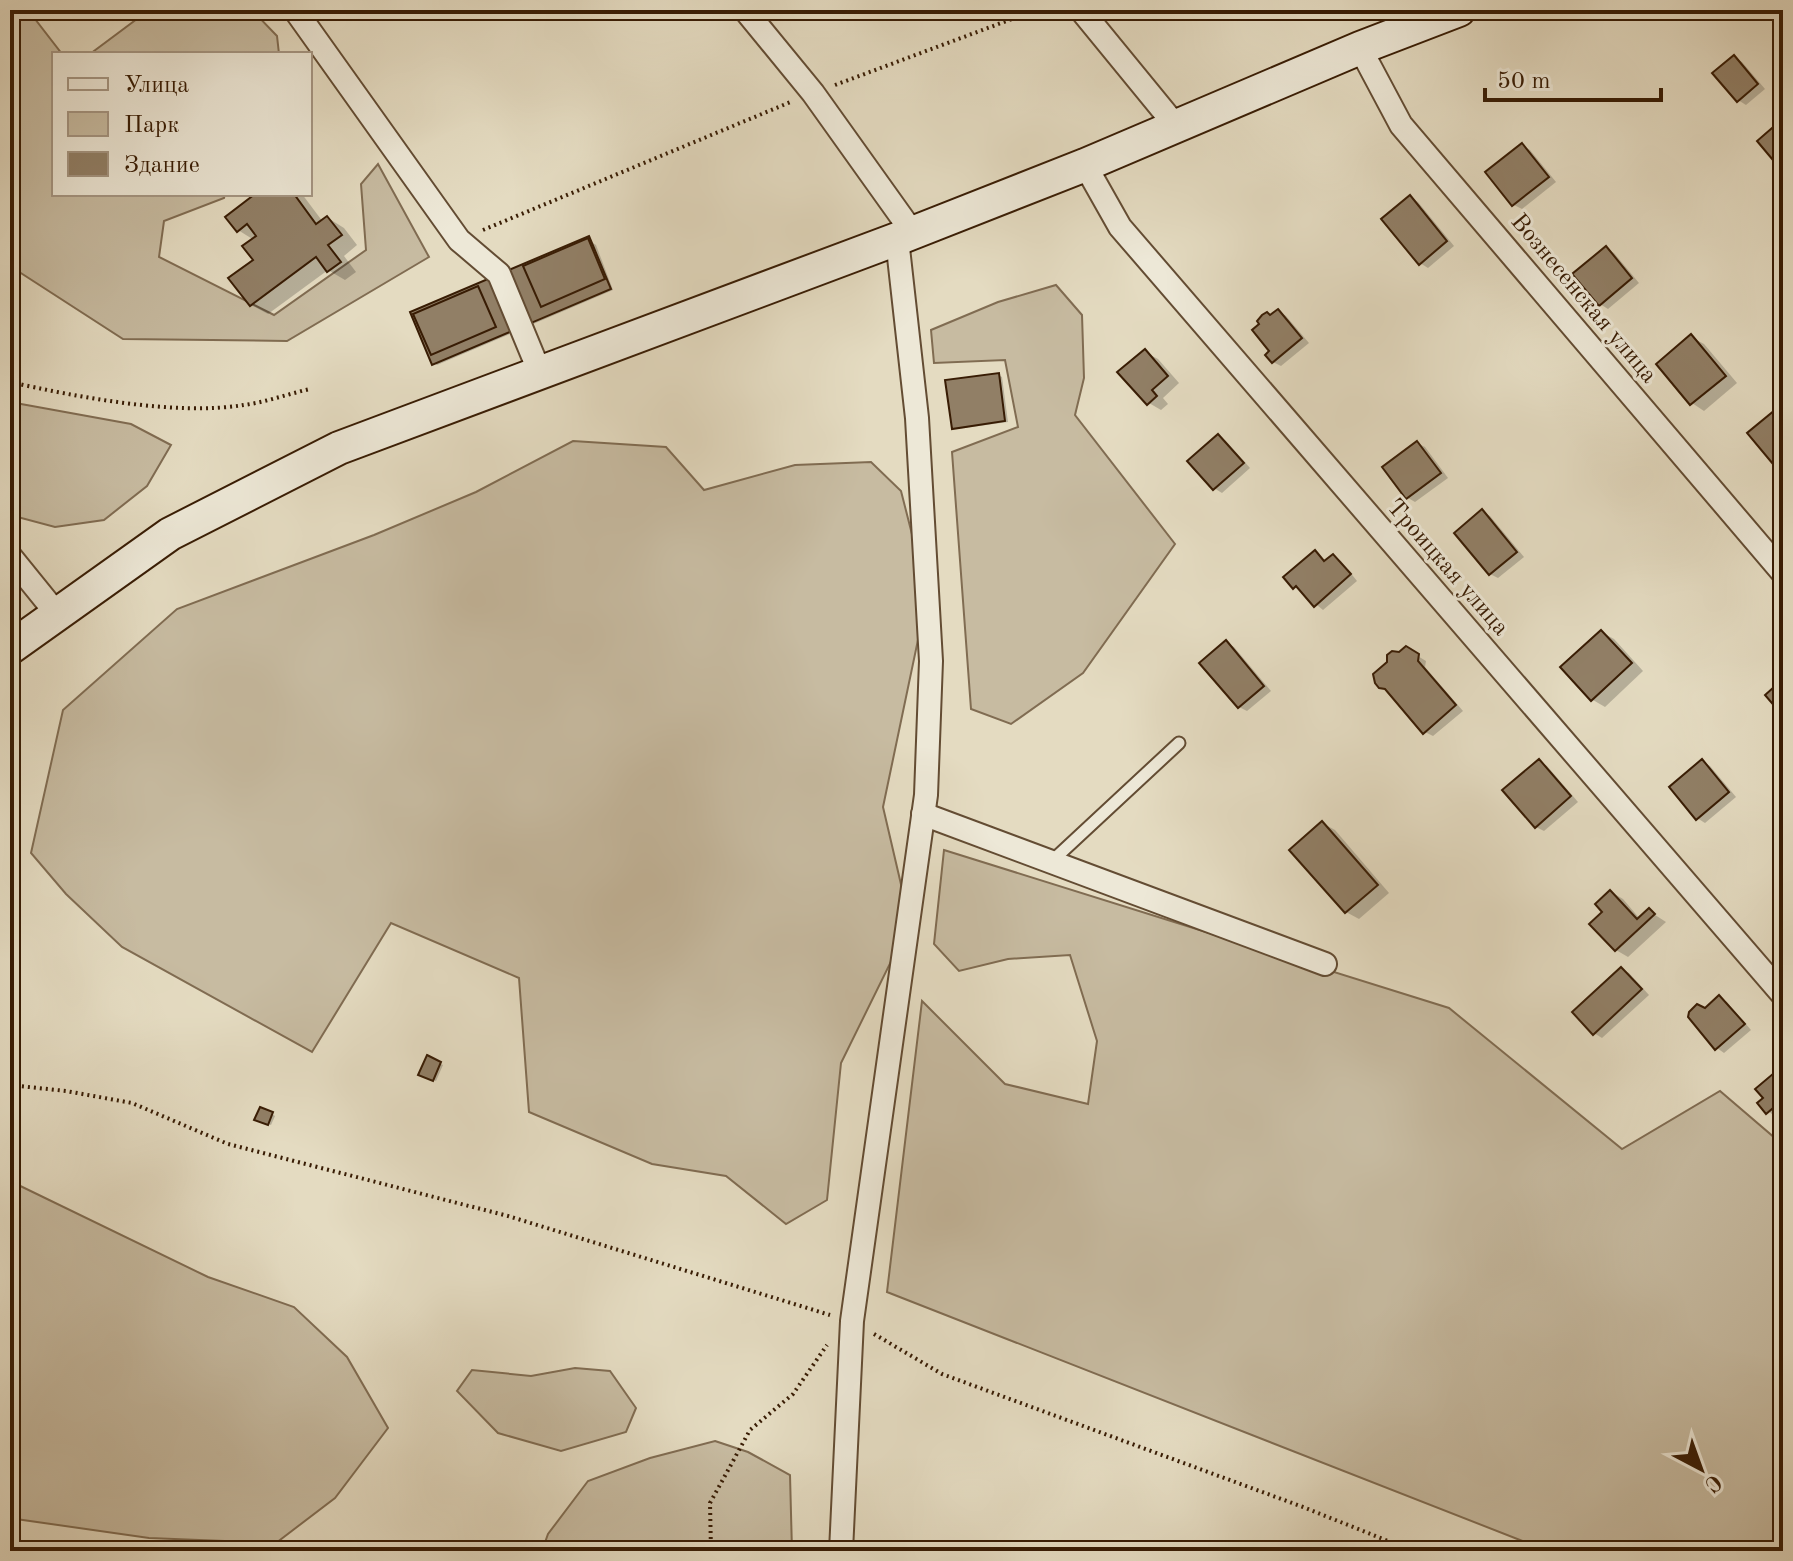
<svg xmlns="http://www.w3.org/2000/svg" width="1793" height="1561" viewBox="0 0 1793 1561" font-family="'Old Standard TT',serif">
  <style>
    .green { fill: #c7bba1; stroke: #806c52; stroke-width: 2 }
    .shadow { fill: #0003 }
    .building { fill: #917f66; stroke: #381c04; stroke-width: 2 }
    .lines { fill: none; stroke-linecap: round; stroke-linejoin: round }
    .lane-casing { stroke: #634c33; stroke-width: 15 }
    .street-casing { stroke: #634c33; stroke-width: 26 }
    .secondary-casing { stroke: #381c04; stroke-width: 36 }
    .path { stroke: #381c04; stroke-width: 4; stroke-dasharray: 2 4; stroke-linecap: butt }
    .lane { stroke: #ede8d7; stroke-width: 11 }
    .street { stroke: #ede8d7; stroke-width: 22 }
    .secondary { stroke: #ede8d7; stroke-width: 32 }
    .labels { text-anchor: middle; dominant-baseline: central; stroke-width: 6; stroke-linejoin: round; paint-order: stroke }
    .street-label { font-size: 24px; fill: #381c04; stroke: #ede8d7 }
  </style>
  <rect width="100%" height="100%" fill="#e4dbc1"/>
  <filter id="stains"><feTurbulence type="fractalNoise" baseFrequency=".0025" numOctaves="4"/><feColorMatrix values="0 0 0 0 .2 0 0 0 0 .09 0 0 0 0 .02 0 0 0 .5 -.17"/></filter>
  <radialGradient id="worn" r=".72"><stop offset=".6" stop-color="#630" stop-opacity="0"/><stop offset="1" stop-color="#630" stop-opacity=".3"/></radialGradient>
  <g class="green">
    <polygon points="10,10 28,10 62,54 54,54 54,194 225,194 224,198 164,221 159,257 274,315 366,250 361,184 378,164 429,257 287,341 123,339 10,266"/>
    <polygon points="149,10 252,10 277,36 279,54 90,54"/>
    <polygon points="1056,285 1082,315 1084,378 1075,415 1175,544 1083,673 1011,724 971,709 952,452 1018,427 1005,360 934,363 931,330 998,302"/>
    <polygon points="10,402 131,424 171,445 147,486 104,520 55,527 10,515"/>
    <polygon points="573,441 666,447 704,490 795,465 871,462 901,491 914,542 932,573 883,807 910,923 841,1063 827,1200 786,1224 726,1176 652,1164 529,1112 519,978 391,923 312,1052 122,947 66,894 31,853 63,710 177,609 374,535 476,492"/>
    <polygon points="944,850 1449,1008 1622,1149 1720,1091 1783,1145 1783,1551 1548,1551 887,1292 922,1001 1005,1084 1088,1104 1097,1041 1070,955 1008,959 959,971 934,944"/>
    <polygon points="10,1181 208,1277 294,1307 347,1357 388,1428 335,1498 276,1543 149,1538 16,1519 10,1515"/>
    <polygon points="575,1368 610,1371 636,1408 626,1432 561,1451 498,1433 457,1391 472,1370 531,1376"/>
    <polygon points="715,1441 748,1452 790,1475 792,1551 542,1551 548,1534 588,1481 650,1458"/>
  </g>
  <g class="shadow">
    <polygon points="1734,57 1742,62 1765,89 1746,105 1738,100"/>
    <polygon points="1523,146 1530,150 1556,182 1522,209 1514,205 1488,173"/>
    <polygon points="259,194 302,194 323,222 328,218 344,228 357,245 344,256 356,272 345,280 328,270 268,314 251,305 255,260 254,240 238,230"/>
    <polygon points="1410,198 1418,202 1454,246 1428,268 1420,263"/>
    <polygon points="588,240 596,245 613,290 437,365 434,363"/>
    <polygon points="1606,249 1614,253 1639,283 1608,309 1600,304"/>
    <polygon points="1278,311 1286,316 1309,343 1281,366 1273,362 1272,351 1271,317"/>
    <polygon points="1691,337 1704,344 1737,383 1704,411 1692,403"/>
    <polygon points="1145,352 1158,359 1179,383 1163,398 1168,404 1161,410 1149,403"/>
    <polygon points="998,375 1002,377 1008,422 957,429 954,427"/>
    <polygon points="1775,412 1783,417 1782,467 1775,463"/>
    <polygon points="1219,436 1226,441 1250,468 1222,493 1214,488"/>
    <polygon points="1417,443 1425,447 1448,478 1415,502 1408,498"/>
    <polygon points="1482,512 1490,516 1524,557 1498,578 1490,574"/>
    <polygon points="1315,553 1326,562 1334,557 1341,561 1357,581 1323,610 1295,587"/>
    <polygon points="1601,632 1614,639 1643,671 1605,707 1593,700 1563,667"/>
    <polygon points="1226,643 1234,647 1271,691 1247,711 1239,707"/>
    <polygon points="1406,649 1426,661 1425,667 1463,711 1433,736 1425,732 1389,692 1380,687 1400,654"/>
    <polygon points="1539,761 1547,766 1578,802 1544,831 1536,827"/>
    <polygon points="1702,762 1710,766 1736,797 1705,823 1697,818"/>
    <polygon points="1322,823 1335,830 1389,893 1359,919 1346,912 1292,850"/>
    <polygon points="1611,892 1623,899 1640,919 1649,911 1666,922 1628,957 1616,950 1605,912"/>
    <polygon points="1622,969 1629,973 1649,995 1602,1038 1594,1033"/>
    <polygon points="1720,998 1727,1002 1751,1030 1724,1053 1717,1048 1706,1010"/>
    <polygon points="428,1058 443,1065 436,1081 421,1074"/>
    <polygon points="1783,1072 1783,1117 1779,1114 1775,1117 1760,1103"/>
    <polygon points="272,1114 275,1116 271,1125 260,1121"/>
  </g>
  <g class="building">
    <polygon points="1734,55 1758,84 1737,102 1712,73"/>
    <polygon points="1779,122 1783,127 1783,172 1757,141"/>
    <polygon points="1522,143 1549,177 1512,206 1485,172"/>
    <polygon points="255,194 294,194 316,224 327,216 342,235 328,245 341,262 327,272 316,257 250,306 228,278 253,260 242,246 256,236 247,224 237,232 225,217"/>
    <polygon points="1410,195 1447,241 1419,265 1381,219"/>
    <polygon points="589,236 611,289 432,365 410,312"/>
    <polygon points="588,238 605,279 541,307 523,266"/>
    <polygon points="1606,246 1632,278 1599,306 1572,274"/>
    <polygon points="478,286 496,327 431,355 413,314"/>
    <polygon points="1278,309 1302,338 1272,363 1265,355 1269,351 1252,330 1259,324 1257,321 1262,315 1267,312 1270,315"/>
    <polygon points="1691,334 1726,376 1690,405 1656,364"/>
    <polygon points="1145,349 1168,376 1152,390 1157,396 1147,405 1117,372"/>
    <polygon points="999,373 1005,421 952,429 945,380"/>
    <polygon points="1775,410 1783,420 1783,456 1773,464 1747,433"/>
    <polygon points="1218,434 1244,463 1213,490 1187,461"/>
    <polygon points="1417,441 1441,473 1406,499 1382,467"/>
    <polygon points="1482,509 1517,552 1489,575 1454,533"/>
    <polygon points="1315,550 1324,561 1333,554 1351,574 1314,607 1296,586 1293,589 1283,577"/>
    <polygon points="1601,630 1632,663 1591,701 1560,667"/>
    <polygon points="1226,640 1264,686 1238,708 1199,663"/>
    <polygon points="1406,646 1419,654 1418,661 1456,705 1423,734 1385,689 1379,688 1375,683 1373,674 1387,662 1387,655 1392,651 1399,652"/>
    <polygon points="1783,679 1783,716 1765,695"/>
    <polygon points="1539,759 1571,796 1535,828 1502,790"/>
    <polygon points="1702,759 1729,792 1696,820 1669,787"/>
    <polygon points="1322,821 1378,885 1345,913 1289,850"/>
    <polygon points="1610,890 1637,919 1649,908 1655,914 1615,951 1589,924 1602,912 1595,904"/>
    <polygon points="1621,967 1642,989 1593,1035 1572,1012"/>
    <polygon points="1719,995 1745,1024 1715,1050 1688,1017 1689,1012 1697,1004 1705,1008"/>
    <polygon points="427,1055 441,1062 433,1081 418,1075"/>
    <polygon points="1780,1068 1783,1071 1783,1114 1779,1117 1772,1109 1766,1114 1757,1103 1763,1098 1755,1089"/>
    <polygon points="260,1107 273,1112 268,1125 254,1120"/>
  </g>
  <g class="lines">
    <defs>
      <polyline id="lane" points="1051,862 1179,743"/>
      <g id="street">
        <polyline points="295,10 459,240 499,274 540,373"/>
        <polyline points="745,10 813,93 913,233"/>
        <polyline points="1081,10 1176,126"/>
        <polyline points="1360,48 1401,125 1783,573"/>
        <polyline points="1085,165 1120,227 1783,995"/>
        <polyline points="10,556 57,614"/>
        <polyline points="923,814 1325,964"/>
        <polyline points="841,1551 852,1321 926,795 931,661 917,418 897,239"/>
      </g>
      <polyline id="secondary" points="10,648 170,534 339,448 897,239 1085,165 1360,48 1459,10"/>
    </defs>
    <use href="#lane" class="lane-casing"/>
    <use href="#street" class="street-casing"/>
    <use href="#secondary" class="secondary-casing"/>
    <g class="path">
      <polyline points="835,85 1036,10"/>
      <polyline points="483,230 793,101"/>
      <path d="M10,382C77,397 176,416 244,405C266,402 288,394 310,389"/>
      <polyline points="10,1085 66,1091 132,1103 228,1144 508,1216 830,1315"/>
      <polyline points="874,1334 942,1374 1303,1507 1413,1551"/>
      <polyline points="711,1551 710,1503 750,1430 793,1394 827,1345"/>
    </g>
    <use href="#lane" class="lane"/>
    <use href="#street" class="street"/>
    <use href="#secondary" class="secondary"/>
  </g>
  <g class="labels">
    <g class="street-label">
      <text transform="translate(1583 299) rotate(50)">Вознесенская улица</text>
      <text transform="translate(1447 568) rotate(49)">Троицкая улица</text>
    </g>
  </g>
  <rect width="1793" height="1561" fill="none" stroke="#e4dbc1" stroke-width="40"/>
  <rect x="12" y="12" width="1769" height="1537" fill="none" stroke="#381c04" stroke-width="4"/>
  <rect x="20" y="20" width="1753" height="1521" fill="none" stroke="#381c04" stroke-width="2"/>
  <rect x="52" y="52" width="260" height="144" fill="#ede8d7" stroke="#a59683" stroke-width="2"/>
  <rect x="68" y="78" width="40" height="12" fill="#ede8d7" stroke="#a59683" stroke-width="2"/>
  <text x="124" y="92" font-size="24" fill="#381c04">Улица</text>
  <rect x="68" y="112" width="40" height="24" fill="#c7bba1" stroke="#a59683" stroke-width="2"/>
  <text x="124" y="132" font-size="24" fill="#381c04">Парк</text>
  <rect x="68" y="152" width="40" height="24" fill="#917f66" stroke="#a59683" stroke-width="2"/>
  <text x="124" y="172" font-size="24" fill="#381c04">Здание</text>
  <g transform="translate(1701 1469) rotate(139)" stroke="#ede8d7" stroke-width="6" paint-order="stroke">
  <path d="M0-6L14 30L0 20L-14 30Z" fill="#381c04"/>
  <text y="-12" font-size="22" font-weight="bold" text-anchor="middle" fill="#381c04">С</text>
  </g>
  <path d="M1485 88v12h176v-12" fill="none" stroke="#381c04" stroke-width="4"/>
  <text x="1497" y="88" font-size="24" fill="#381c04" stroke="#ede8d7" stroke-width="6" paint-order="stroke">50 m</text>
  <rect width="100%" height="100%" filter="url(#stains)"/>
  <rect width="100%" height="100%" fill="url(#worn)"/>
</svg>
